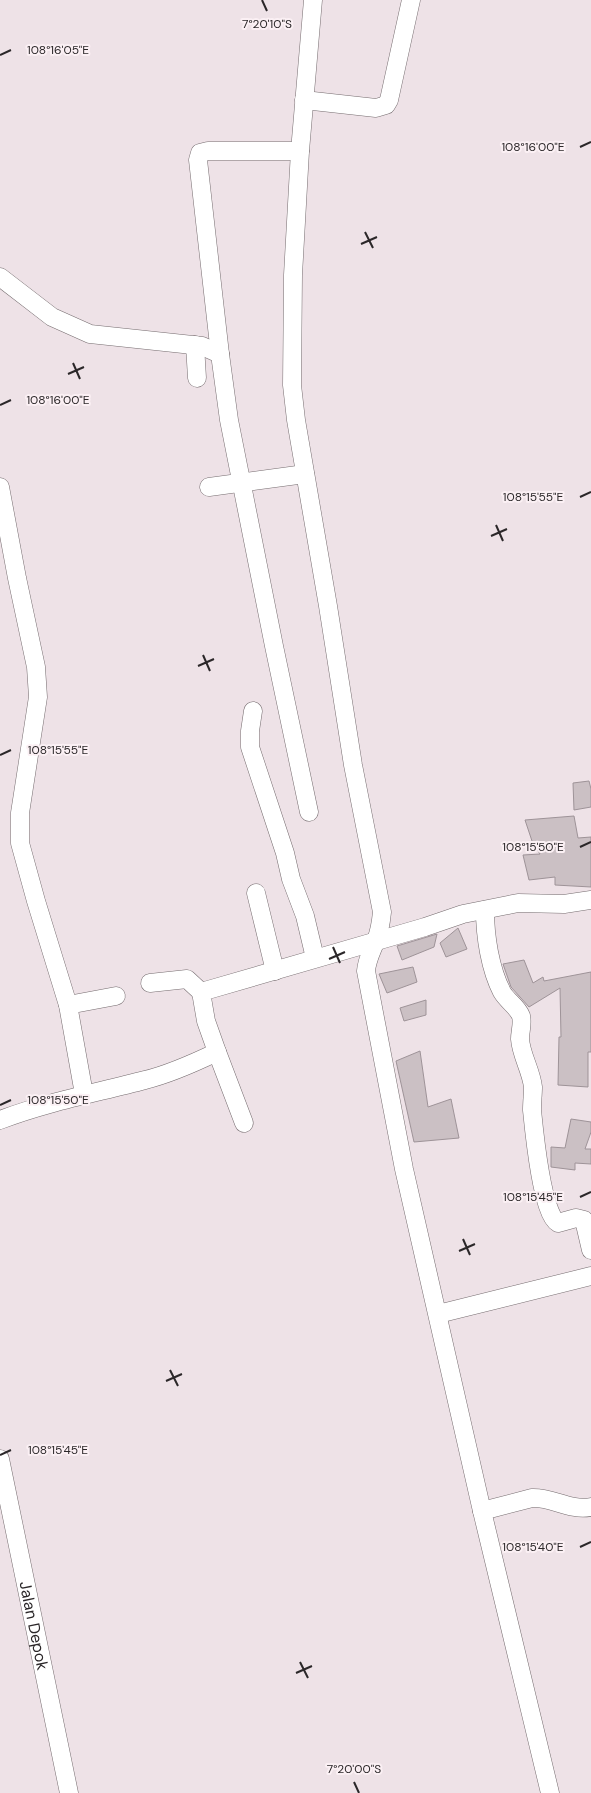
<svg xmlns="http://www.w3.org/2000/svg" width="591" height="1793" viewBox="0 0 591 1793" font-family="'DM Sans',sans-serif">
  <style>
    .building { fill: #cbc0c4; stroke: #9e9398 }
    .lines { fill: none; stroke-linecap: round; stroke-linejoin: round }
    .minor-casing { stroke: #756c6f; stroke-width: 19 }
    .minor { stroke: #fff; stroke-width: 18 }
    .ticks { fill: none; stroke: #2b2729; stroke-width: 2 }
    .labels { text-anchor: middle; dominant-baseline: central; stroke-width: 4; stroke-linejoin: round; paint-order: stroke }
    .street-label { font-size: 16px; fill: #2b2729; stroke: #fbf0f4 }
    .ticks-label { font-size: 12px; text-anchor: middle; fill: #2b2729; stroke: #fbf0f4; stroke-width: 4; stroke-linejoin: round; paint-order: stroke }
  </style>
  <rect width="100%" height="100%" fill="#eee2e7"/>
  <g class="building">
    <polygon points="589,781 591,789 591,807 574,810 573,783"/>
    <polygon points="574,816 578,838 591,837 591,887 555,885 555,877 529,880 523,855 540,854 532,841 525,820"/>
    <polygon points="458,928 467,949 446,957 440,943"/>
    <polygon points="437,934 434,947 402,960 397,946"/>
    <polygon points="524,960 533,983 543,977 544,981 591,972 591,1052 588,1052 588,1087 558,1085 559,1037 561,1037 560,988 529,1007 511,987 503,964"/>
    <polygon points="413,967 417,982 387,993 379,974"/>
    <polygon points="426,1000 426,1015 404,1021 400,1008"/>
    <polygon points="420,1051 428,1107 451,1099 459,1138 414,1142 396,1061"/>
    <polygon points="571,1119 591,1122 591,1132 585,1149 591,1149 591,1164 575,1163 575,1170 551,1167 551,1147 565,1148"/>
  </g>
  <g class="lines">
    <defs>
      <g id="minor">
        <path d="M313,0L300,151L293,275L292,385L296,420L328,606L353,765L382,912C381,922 380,931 376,940C372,951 367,959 366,971L404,1169L482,1511L550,1793"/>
        <polyline points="304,100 376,108 386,105 389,100 411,0"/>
        <polyline points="300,151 208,151 200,153 198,160 220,354 229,420 274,646 309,812"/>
        <polyline points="0,277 52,317 90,334 202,346 220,354"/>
        <polyline points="195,345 197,378"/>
        <polyline points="0,487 17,578 36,667 38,697 20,813 20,843 36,901 68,1005 84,1094"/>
        <polyline points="209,487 305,474"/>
        <polyline points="253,711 250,731 250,747 285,853 291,879 305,916 315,958"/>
        <polyline points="256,893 275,971"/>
        <path d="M485,910C485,936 490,969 502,992C507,1001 517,1006 521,1016C523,1024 520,1031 520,1039C521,1055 531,1070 533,1087C533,1094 532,1102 532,1110C534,1130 542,1215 558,1223L576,1218L584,1220L591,1250"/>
        <polyline points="150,983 187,979 201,992"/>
        <polyline points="68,1005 116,996"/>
        <polyline points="217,1052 244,1123"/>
        <path d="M0,1120C47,1102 96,1093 145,1080C170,1074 194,1063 217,1052L206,1021L201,992L425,927L463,914L518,903L564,904L591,900"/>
        <polyline points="438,1314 591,1276"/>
        <path id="s1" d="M0,1459L69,1793"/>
        <path d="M482,1511L532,1498C553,1497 569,1511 591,1507"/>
      </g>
    </defs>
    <use href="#minor" class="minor-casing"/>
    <use href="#minor" class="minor"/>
  </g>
  <path class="ticks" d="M262,0L267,11M0,55L11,50M580,147L591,142M365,232L373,248M361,244L377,237M73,363L80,379M68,374L84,367M0,405L11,400M580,497L591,492M496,525L503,541M491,536L507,529M203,655L210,671M198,666L214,659M0,755L11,750M580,847L591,842M333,947L340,963M329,959L345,952M0,1105L11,1100M580,1197L591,1192M463,1239L470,1255M459,1251L475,1244M170,1370L178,1386M166,1381L182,1374M0,1455L11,1450M580,1547L591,1542M300,1662L308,1678M296,1673L312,1666M354,1782L359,1793"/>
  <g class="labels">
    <g class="street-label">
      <text stroke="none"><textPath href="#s1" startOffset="170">Jalan Depok</textPath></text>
    </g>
  </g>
  <g class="ticks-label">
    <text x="267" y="28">7°20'10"S</text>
    <text x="58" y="54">108°16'05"E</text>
    <text x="533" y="151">108°16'00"E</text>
    <text x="58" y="404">108°16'00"E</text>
    <text x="533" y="501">108°15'55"E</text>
    <text x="58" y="754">108°15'55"E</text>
    <text x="533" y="851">108°15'50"E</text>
    <text x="58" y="1104">108°15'50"E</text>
    <text x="533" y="1201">108°15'45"E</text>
    <text x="58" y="1454">108°15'45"E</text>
    <text x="533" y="1551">108°15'40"E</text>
    <text x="354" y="1773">7°20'00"S</text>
  </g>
</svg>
